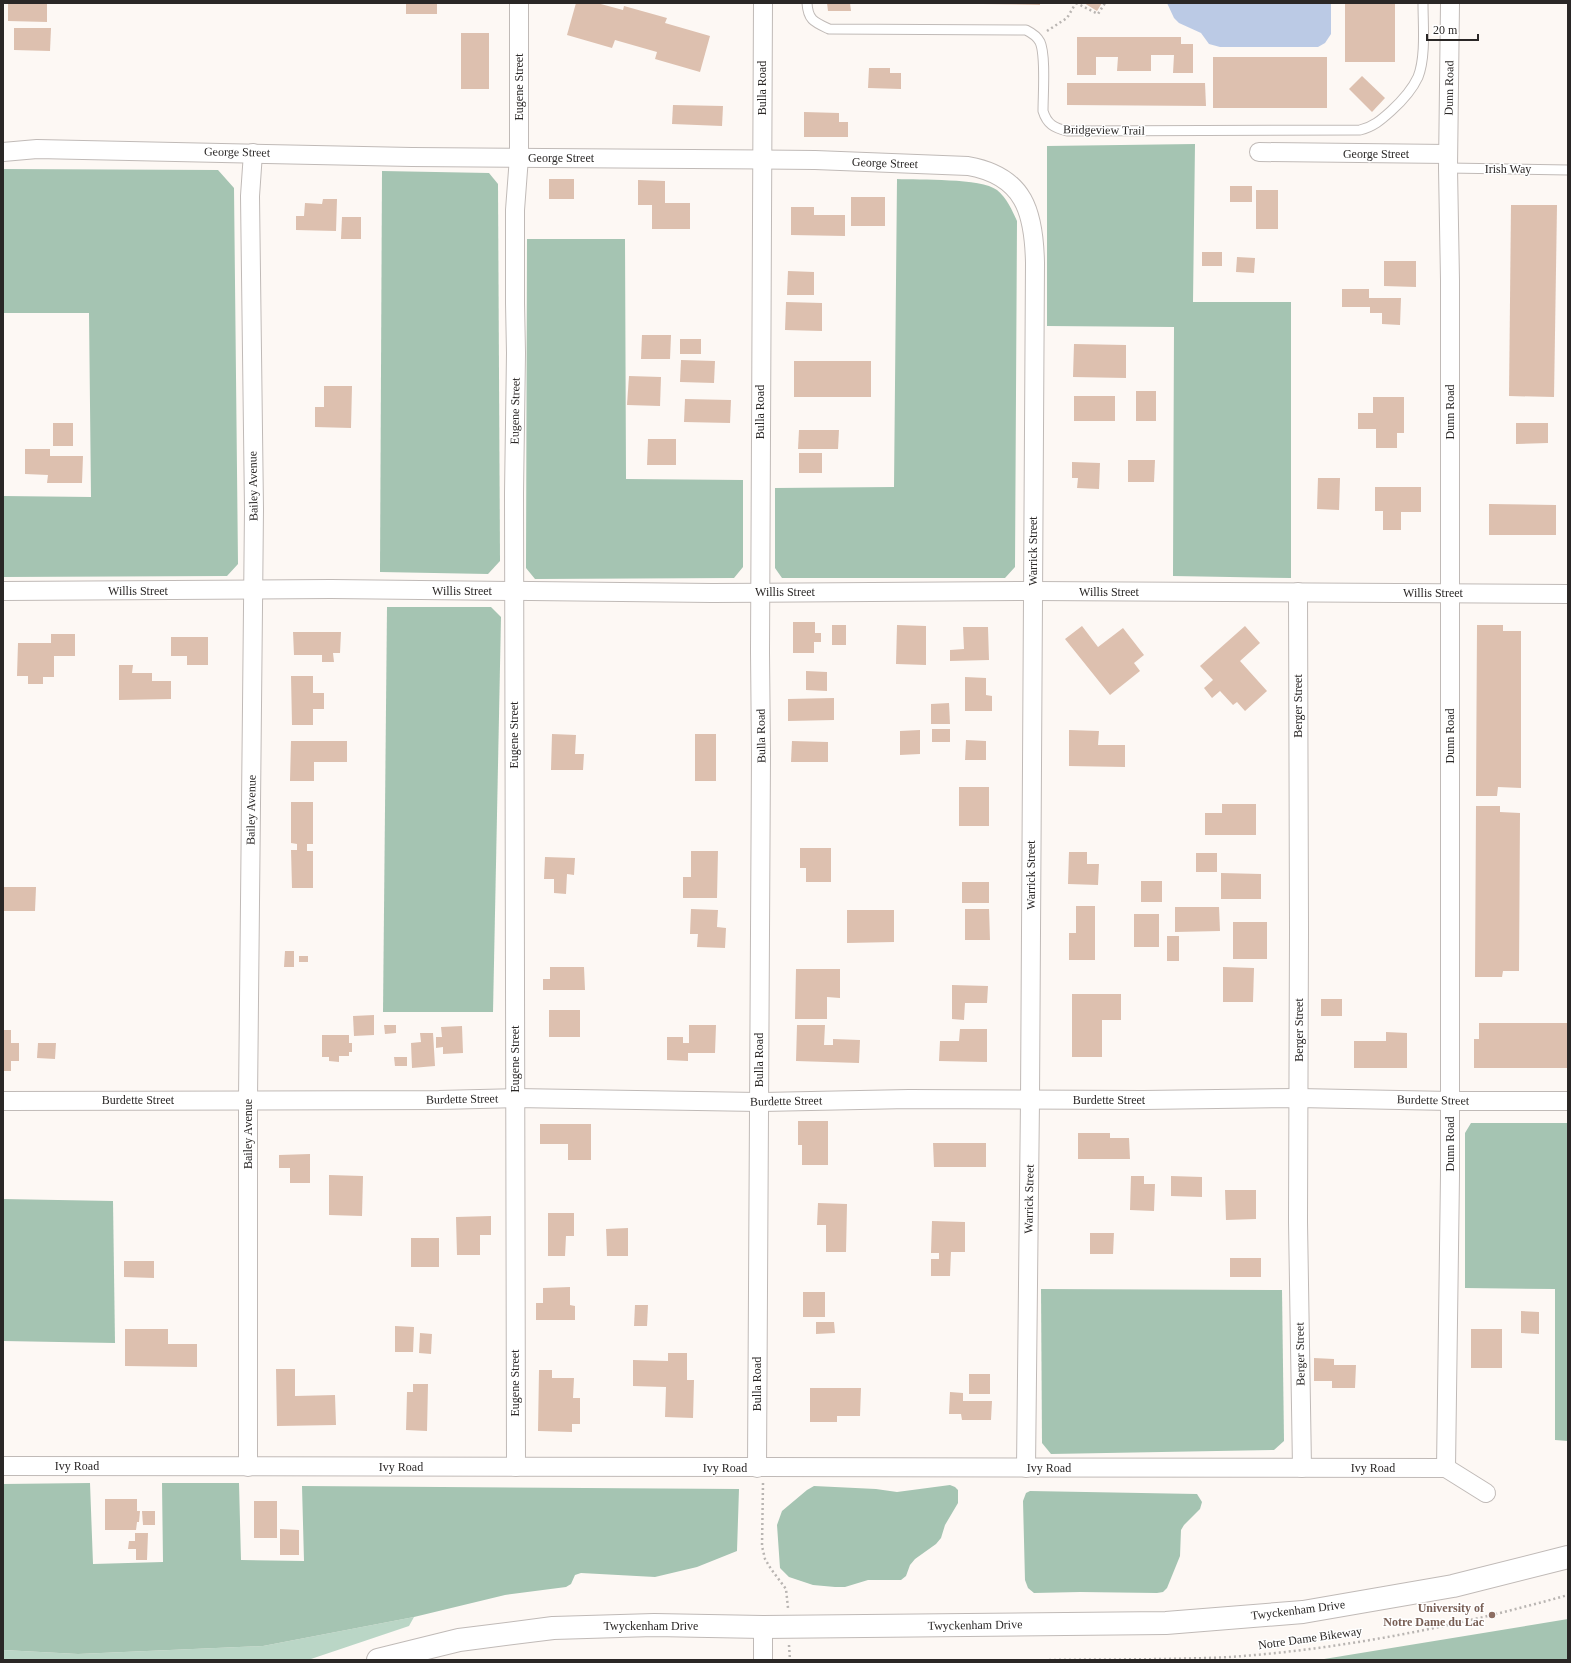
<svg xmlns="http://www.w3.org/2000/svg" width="1571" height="1663" viewBox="0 0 1571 1663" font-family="Georgia,serif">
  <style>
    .green { fill: #bad6c6 }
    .forest { fill: #a5c4b2 }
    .water { fill: #bbcae5 }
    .building { fill: #ddc0af }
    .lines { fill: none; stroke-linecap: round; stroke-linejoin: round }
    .service-casing { stroke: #c0bab7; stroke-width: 11 }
    .minor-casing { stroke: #c0bab7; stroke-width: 20 }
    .tertiary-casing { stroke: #c0bab7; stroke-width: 24 }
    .path { stroke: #b9b5b2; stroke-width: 2.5; stroke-dasharray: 2 3; stroke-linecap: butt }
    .service { stroke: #fff; stroke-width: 9 }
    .minor { stroke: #fff; stroke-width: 18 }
    .tertiary { stroke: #fff; stroke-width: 22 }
    .education-dot { fill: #8d6e63; stroke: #fff; stroke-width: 1.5 }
    .labels { text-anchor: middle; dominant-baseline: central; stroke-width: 3; stroke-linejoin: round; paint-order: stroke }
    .street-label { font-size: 12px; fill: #2a2726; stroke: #fff }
    .education-label { font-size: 12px; font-weight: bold; fill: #785e54; stroke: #fff; text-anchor: end }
  </style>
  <rect width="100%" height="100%" fill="#fdf8f4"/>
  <polygon class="green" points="414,1617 409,1626 308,1660 3,1660 3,1650 78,1654 263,1646"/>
  <g class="forest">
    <polygon points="1195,144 1193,302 1291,302 1291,578 1173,576 1174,327 1047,326 1047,146"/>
    <polygon points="3,169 218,170 234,188 238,564 227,576 3,577 3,496 91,497 89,313 3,313"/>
    <polygon points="382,171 489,173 498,184 500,561 488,574 380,572"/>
    <path d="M897,179C919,180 981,178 997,190C1007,198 1012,210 1017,221L1015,567L1005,578H782L775,568V488L894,487Z"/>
    <polygon points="527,239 625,239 626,479 743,480 743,567 734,578 535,579 526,568"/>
    <polygon points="387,607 491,607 501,617 493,1012 383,1012"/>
    <polygon points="1471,1123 1568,1123 1568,1441 1555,1440 1555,1289 1465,1288 1465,1133"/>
    <polygon points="3,1199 113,1201 115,1343 3,1341"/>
    <polygon points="1041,1289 1282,1290 1284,1441 1274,1450 1051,1454 1042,1443"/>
    <polygon points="90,1483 93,1564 163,1562 162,1483 239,1483 241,1560 304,1561 302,1486 739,1489 737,1551 697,1567 655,1577 581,1573 575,1575 571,1584 566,1587 505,1595 414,1617 263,1646 78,1654 3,1650 3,1484"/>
    <polygon points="950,1485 955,1487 958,1490 958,1503 945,1525 941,1538 936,1544 915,1559 910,1565 906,1576 901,1580 868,1580 845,1587 835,1587 813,1585 789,1577 780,1568 777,1525 782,1511 807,1490 814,1486 876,1489 897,1492"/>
    <polygon points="1030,1491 1197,1494 1202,1502 1200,1509 1184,1525 1181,1530 1180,1556 1167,1588 1163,1592 1157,1593 1080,1592 1034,1593 1028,1588 1025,1580 1023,1501 1026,1493"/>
    <polygon points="1568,1619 1568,1660 1318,1660"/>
  </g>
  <polygon class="water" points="1167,3 1331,3 1331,34 1325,43 1318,47 1220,47 1209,44 1201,33 1179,23 1174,18"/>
  <g class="building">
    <polygon points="8,3 47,3 47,22 8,21"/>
    <rect x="406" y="3" width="31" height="11"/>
    <polygon points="576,3 597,3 623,10 624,6 667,18 665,23 710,36 700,72 655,59 657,52 615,40 612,48 567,35"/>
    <polygon points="827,3 850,3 851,11 828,11"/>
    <polygon points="982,3 1040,3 1040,5 982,4"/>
    <polygon points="1084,3 1102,3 1097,11"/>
    <rect x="1345" y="3" width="50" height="59"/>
    <polygon points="14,28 51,28 50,51 14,50"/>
    <rect x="461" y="33" width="28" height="56"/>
    <polygon points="1077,37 1181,37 1181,44 1193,44 1193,73 1173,73 1174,55 1151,55 1151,71 1117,71 1118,57 1096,57 1096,75 1077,75"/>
    <rect x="1213" y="57" width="114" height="51"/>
    <polygon points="869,68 890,68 890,73 901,73 901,89 868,88"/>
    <polygon points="1362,76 1385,98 1372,112 1349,89"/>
    <polygon points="1067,83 1205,83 1206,106 1067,105"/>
    <polygon points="673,105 723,106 722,126 672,124"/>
    <polygon points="804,112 839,113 839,122 848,122 848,137 804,137"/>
    <rect x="549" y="179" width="25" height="20"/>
    <polygon points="638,180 665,181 665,203 690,203 690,229 652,229 652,205 638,205"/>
    <rect x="1230" y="186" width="22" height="16"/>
    <rect x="1256" y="190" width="22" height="39"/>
    <rect x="851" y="197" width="34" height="29"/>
    <polygon points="323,199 337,199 336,231 296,230 296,216 304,216 305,203 322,204"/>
    <polygon points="1511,205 1557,205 1554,397 1509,396"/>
    <polygon points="791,207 814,207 814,215 845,215 845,236 791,235"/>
    <polygon points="342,217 361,217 361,239 341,239"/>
    <rect x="1202" y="252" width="20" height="14"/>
    <polygon points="1237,257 1255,258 1254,273 1236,272"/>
    <polygon points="1384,261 1416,261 1416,287 1384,286"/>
    <polygon points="788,271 814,272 814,295 787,295"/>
    <polygon points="1342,289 1369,289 1369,298 1401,298 1400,325 1382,324 1382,313 1370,313 1370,307 1342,307"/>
    <polygon points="786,302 822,303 822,331 785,330"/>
    <polygon points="642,335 671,335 670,359 641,359"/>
    <rect x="680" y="339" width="21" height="15"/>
    <polygon points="1074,344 1126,345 1126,378 1073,377"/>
    <polygon points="681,360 715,361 714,383 680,382"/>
    <rect x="794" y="361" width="77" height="36"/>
    <polygon points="629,376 661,377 660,406 627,405"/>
    <polygon points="324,386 352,386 351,428 315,427 315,407 324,407"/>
    <rect x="1136" y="391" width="20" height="30"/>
    <rect x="1074" y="396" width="41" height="25"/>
    <polygon points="1373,397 1404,397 1404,433 1397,433 1397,448 1376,448 1376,429 1358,429 1358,413 1373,413"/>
    <polygon points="685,399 731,400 730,423 684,422"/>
    <rect x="53" y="423" width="20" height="23"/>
    <polygon points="1516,423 1548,423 1548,443 1516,444"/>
    <polygon points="799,430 839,430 838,449 798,449"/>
    <polygon points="648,439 676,439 676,465 647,465"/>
    <polygon points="25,449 50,449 50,456 83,456 82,483 47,483 48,475 25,474"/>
    <rect x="799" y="453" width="23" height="20"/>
    <polygon points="1128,460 1155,460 1154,482 1128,482"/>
    <polygon points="1072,462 1100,463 1099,489 1077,488 1078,478 1072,478"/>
    <polygon points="1318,478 1340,478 1339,510 1317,509"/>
    <polygon points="1375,487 1421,487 1421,512 1401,512 1401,530 1383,530 1383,511 1375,511"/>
    <polygon points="1489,504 1556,505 1556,535 1489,535"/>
    <polygon points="793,622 815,622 815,633 821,633 821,642 814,642 814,653 793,653"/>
    <rect x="832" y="625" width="14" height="20"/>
    <polygon points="897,625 926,626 926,665 896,664"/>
    <polygon points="1477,625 1503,625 1503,631 1521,631 1521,788 1498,787 1497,796 1476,796"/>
    <polygon points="1082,626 1098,647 1123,628 1144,655 1134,663 1140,671 1110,695 1065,639"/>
    <polygon points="1245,626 1260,643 1240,661 1267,691 1245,711 1237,702 1233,705 1220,691 1212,698 1204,688 1213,680 1200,666"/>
    <polygon points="963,627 988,627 989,660 950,661 950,650 964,649"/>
    <polygon points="293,632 341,632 340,653 333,653 334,662 322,662 322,655 294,655"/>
    <polygon points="51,634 75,634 75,656 54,656 54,677 43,677 43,684 28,684 28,676 17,676 18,643 51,643"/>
    <polygon points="171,637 208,637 208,665 187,665 187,656 171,656"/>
    <polygon points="119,665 133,665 132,673 152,673 152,681 171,681 171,699 119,700"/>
    <polygon points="806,671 827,672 827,691 806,690"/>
    <polygon points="291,676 313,676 313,693 324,693 324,709 313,709 313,725 292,725"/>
    <polygon points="965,677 986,678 986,695 992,696 992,711 965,711"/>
    <polygon points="834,698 834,720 788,721 788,699"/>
    <polygon points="949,703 950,724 931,724 931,704"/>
    <rect x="932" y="729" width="18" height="13"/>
    <polygon points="920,730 920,754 900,755 900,731"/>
    <polygon points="1069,730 1099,731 1098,745 1125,745 1125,767 1069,766"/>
    <polygon points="552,734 576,735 575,754 584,754 583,770 551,770"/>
    <rect x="695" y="734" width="21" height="47"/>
    <polygon points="966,740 986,741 986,760 965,760"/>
    <polygon points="291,741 347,741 347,762 314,762 314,781 290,781"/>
    <polygon points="792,741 828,742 828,762 791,762"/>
    <rect x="959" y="787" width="30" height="39"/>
    <polygon points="291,802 313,802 313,844 307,844 307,851 313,851 313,888 292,888 291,850 297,850 297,844 291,843"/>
    <polygon points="1222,804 1256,804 1256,835 1205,835 1205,813 1222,813"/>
    <polygon points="1476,806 1500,806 1500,812 1520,813 1519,971 1503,971 1502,977 1475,977"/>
    <polygon points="800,848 831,848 831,882 806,882 806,868 800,868"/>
    <polygon points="691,851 718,851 717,898 683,898 683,877 691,877"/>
    <polygon points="1069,852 1087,852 1087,864 1099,864 1098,885 1068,884"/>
    <rect x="1196" y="853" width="21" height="19"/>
    <polygon points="545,857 575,858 574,875 567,874 566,894 554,893 554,879 544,879"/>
    <polygon points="1221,873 1261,874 1261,899 1221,899"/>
    <rect x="1141" y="881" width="21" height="21"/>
    <rect x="962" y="882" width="27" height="21"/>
    <polygon points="3,887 36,887 35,911 3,911"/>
    <polygon points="1076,906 1095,906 1095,960 1069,960 1069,933 1076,933"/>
    <polygon points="1175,907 1219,907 1220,931 1175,932"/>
    <polygon points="691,909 718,910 717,927 726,928 725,948 697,947 698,934 690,934"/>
    <polygon points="965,909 989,909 990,940 965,940"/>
    <polygon points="847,910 894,910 894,942 847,943"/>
    <rect x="1134" y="914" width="25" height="33"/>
    <rect x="1233" y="922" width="34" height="37"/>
    <rect x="1167" y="936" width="12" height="25"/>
    <polygon points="285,951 294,951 294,967 284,967"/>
    <rect x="299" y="956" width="9" height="6"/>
    <polygon points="550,967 584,967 585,990 543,990 543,979 550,979"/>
    <polygon points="1223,967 1254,968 1253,1002 1223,1002"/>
    <polygon points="796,969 840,969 840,998 827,997 827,1019 795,1019"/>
    <polygon points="952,985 988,986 987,1003 965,1003 964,1020 952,1019"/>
    <polygon points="1072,994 1121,994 1121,1020 1102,1020 1102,1057 1072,1057"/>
    <rect x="1321" y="999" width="21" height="17"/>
    <rect x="549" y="1010" width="31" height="27"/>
    <polygon points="374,1015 374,1035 354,1036 353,1016"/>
    <polygon points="1479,1023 1568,1023 1568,1068 1474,1068 1474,1039 1479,1039"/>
    <polygon points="384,1025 396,1025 396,1033 385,1034"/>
    <polygon points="689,1025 716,1025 715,1053 688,1053 688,1061 667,1060 667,1037 683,1037 683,1043 689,1043"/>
    <polygon points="797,1025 825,1025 824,1045 833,1045 833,1039 860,1040 859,1063 796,1061"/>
    <polygon points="462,1026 463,1053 443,1054 443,1047 436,1048 436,1037 442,1037 441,1027"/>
    <polygon points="960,1029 987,1029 987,1062 939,1061 940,1041 959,1041"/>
    <polygon points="3,1030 11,1030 11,1043 19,1043 19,1061 11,1061 11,1071 3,1071"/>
    <polygon points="1386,1032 1407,1033 1407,1068 1354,1068 1354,1041 1386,1041"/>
    <polygon points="420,1033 433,1033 435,1066 412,1068 411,1043 421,1042"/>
    <polygon points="322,1035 349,1035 349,1043 352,1043 352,1052 349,1052 349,1056 339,1056 339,1062 329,1061 329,1057 322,1057"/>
    <polygon points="38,1043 56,1043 55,1059 37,1058"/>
    <polygon points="394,1057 407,1057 407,1066 395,1066"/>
    <polygon points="798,1121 828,1121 828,1165 802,1165 802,1145 798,1145"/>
    <polygon points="540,1124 591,1124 591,1160 568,1160 568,1144 540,1144"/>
    <polygon points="1078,1133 1110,1133 1110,1138 1129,1138 1130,1159 1078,1159"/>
    <polygon points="933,1143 986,1143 986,1167 934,1167"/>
    <polygon points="310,1154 310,1183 290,1183 290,1168 279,1168 279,1155"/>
    <polygon points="329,1175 363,1176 362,1216 329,1215"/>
    <polygon points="1131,1176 1144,1176 1144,1184 1155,1184 1154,1211 1130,1210"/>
    <polygon points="1171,1176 1202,1177 1202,1197 1171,1196"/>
    <polygon points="1225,1190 1256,1190 1256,1219 1226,1220"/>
    <polygon points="818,1203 847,1204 846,1252 826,1252 826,1225 817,1225"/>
    <polygon points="548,1213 574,1213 574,1236 566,1236 565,1256 548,1256"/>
    <polygon points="491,1216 491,1235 480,1235 480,1255 457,1255 456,1217"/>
    <polygon points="932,1221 965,1222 965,1252 951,1252 950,1276 931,1276 931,1259 939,1259 939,1253 931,1253"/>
    <polygon points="628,1228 628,1256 607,1256 606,1229"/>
    <polygon points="1090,1233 1114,1233 1113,1254 1090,1254"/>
    <rect x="411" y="1238" width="28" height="29"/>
    <rect x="1230" y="1258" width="31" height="19"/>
    <polygon points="124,1261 154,1261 154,1278 124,1277"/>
    <polygon points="570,1287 570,1305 575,1306 575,1320 536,1320 536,1303 543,1303 543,1288"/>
    <rect x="803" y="1292" width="22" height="25"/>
    <polygon points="635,1305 648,1305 647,1326 634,1326"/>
    <polygon points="1521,1311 1539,1312 1539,1334 1521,1333"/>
    <polygon points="816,1322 834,1322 835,1333 816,1334"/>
    <polygon points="395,1326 414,1327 413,1352 395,1352"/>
    <polygon points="125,1329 168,1329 168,1344 197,1344 197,1367 125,1366"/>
    <rect x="1471" y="1329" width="31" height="39"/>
    <polygon points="420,1333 432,1334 431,1354 419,1353"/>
    <polygon points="668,1353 687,1353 687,1380 694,1380 693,1418 665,1417 666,1387 633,1386 633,1360 668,1361"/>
    <polygon points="1314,1358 1334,1359 1334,1365 1356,1365 1355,1388 1332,1388 1332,1381 1314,1381"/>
    <polygon points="276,1369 295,1369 295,1396 335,1395 336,1425 277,1426"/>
    <polygon points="539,1370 552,1370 552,1378 574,1378 573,1398 580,1398 580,1424 572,1424 572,1432 538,1431"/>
    <rect x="969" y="1374" width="21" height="20"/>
    <polygon points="413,1384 428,1384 427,1431 406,1430 407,1392 413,1392"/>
    <polygon points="810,1388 861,1388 860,1416 837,1416 837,1422 810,1422"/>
    <polygon points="950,1392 963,1393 963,1401 992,1401 991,1420 962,1420 961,1414 949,1414"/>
    <polygon points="105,1499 137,1499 137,1511 140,1511 139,1522 137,1522 136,1530 105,1530"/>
    <rect x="254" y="1501" width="23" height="37"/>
    <polygon points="142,1511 155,1511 155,1525 143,1525"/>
    <polygon points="280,1529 299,1530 299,1555 280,1555"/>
    <polygon points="135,1533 148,1533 147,1560 136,1560 136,1549 128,1549 129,1541 135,1541"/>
  </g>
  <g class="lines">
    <defs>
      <g id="service">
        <path d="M807,3C808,20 814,22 829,29L1026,30C1032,33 1037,36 1040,42C1046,55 1043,95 1043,111C1047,124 1054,128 1067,131L1360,130C1373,127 1381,120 1391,111C1402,101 1412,90 1418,77C1426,57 1423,25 1423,3"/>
        <polyline points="1448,168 1568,170"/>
      </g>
      <g id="minor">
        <path d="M3,152L37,149L412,157L815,160L968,166C1025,176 1034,213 1035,263L1030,1100L1026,1468"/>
        <polyline points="1259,152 1448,154"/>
        <polyline points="3,591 331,589 712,593 1033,591 1568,594"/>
        <polyline points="1298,592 1299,931 1298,1222 1302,1468"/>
        <polyline points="3,1101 439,1100 515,1098 758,1102 909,1099 1143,1100 1298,1098 1450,1101 1568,1101"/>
        <polyline points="3,1466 1446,1468"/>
        <polyline points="248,1467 248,1099 254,509 250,196 253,153"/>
        <polyline points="516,1467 514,493 516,353 515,303 515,210 519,157 519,3"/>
        <polyline points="757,1468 761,754 760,652 763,3"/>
        <polyline points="1446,1468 1450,1175 1450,280 1448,168 1450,3"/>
        <polyline points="1446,1468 1486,1493"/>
        <polyline points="763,1660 763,1627"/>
      </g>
      <polyline id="tertiary" points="378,1660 459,1640 553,1628 654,1625 763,1627 1166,1623 1303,1612 1453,1586 1568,1557"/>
    </defs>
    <use href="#service" class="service-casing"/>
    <use href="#minor" class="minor-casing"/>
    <use href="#tertiary" class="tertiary-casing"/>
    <g class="path">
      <polyline points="1076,3 1098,14 1105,3"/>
      <polyline points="1047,31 1067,18 1076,3"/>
      <polyline points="763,1483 762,1546 765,1559 771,1569 786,1589 788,1608"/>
      <polyline points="789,1645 790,1660"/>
      <path d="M1049,1660C1109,1659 1170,1660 1230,1657C1344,1649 1458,1626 1568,1595"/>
    </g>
    <use href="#service" class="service"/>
    <use href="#minor" class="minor"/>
    <use href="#tertiary" class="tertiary"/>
  </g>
  <circle class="education-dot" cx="1492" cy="1615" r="4"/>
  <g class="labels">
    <g class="street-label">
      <text transform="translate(519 87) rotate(-90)">Eugene Street</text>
      <text transform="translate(762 88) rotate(-90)">Bulla Road</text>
      <text transform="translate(1449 88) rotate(-89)">Dunn Road</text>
      <text transform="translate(1104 130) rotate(1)">Bridgeview Trail</text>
      <text transform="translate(237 152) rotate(1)">George Street</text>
      <text x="1376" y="154">George Street</text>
      <text x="561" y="158">George Street</text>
      <text transform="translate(885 163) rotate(2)">George Street</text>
      <text x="1508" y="169">Irish Way</text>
      <text transform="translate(515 411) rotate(-89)">Eugene Street</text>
      <text transform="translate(760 412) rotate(-90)">Bulla Road</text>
      <text transform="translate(1450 412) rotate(-90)">Dunn Road</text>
      <text transform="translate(253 486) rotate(-91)">Bailey Avenue</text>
      <text transform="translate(1033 551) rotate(-90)">Warrick Street</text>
      <text x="138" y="591">Willis Street</text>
      <text x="462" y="591">Willis Street</text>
      <text x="785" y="592">Willis Street</text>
      <text x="1109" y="592">Willis Street</text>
      <text x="1433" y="593">Willis Street</text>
      <text transform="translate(1298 706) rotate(-90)">Berger Street</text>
      <text transform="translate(514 735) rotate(-90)">Eugene Street</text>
      <text transform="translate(761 736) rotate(-91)">Bulla Road</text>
      <text transform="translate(1450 736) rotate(-90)">Dunn Road</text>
      <text transform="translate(251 810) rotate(-89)">Bailey Avenue</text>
      <text transform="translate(1031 875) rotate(-90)">Warrick Street</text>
      <text transform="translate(1299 1030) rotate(-90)">Berger Street</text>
      <text transform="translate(515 1059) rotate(-90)">Eugene Street</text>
      <text transform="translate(759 1060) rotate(-90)">Bulla Road</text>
      <text transform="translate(462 1099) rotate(-1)">Burdette Street</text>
      <text x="138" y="1100">Burdette Street</text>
      <text x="1109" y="1100">Burdette Street</text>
      <text transform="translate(1433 1100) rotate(1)">Burdette Street</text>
      <text transform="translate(786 1101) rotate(-1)">Burdette Street</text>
      <text transform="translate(248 1134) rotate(-90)">Bailey Avenue</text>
      <text transform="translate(1450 1144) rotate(-90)">Dunn Road</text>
      <text transform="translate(1029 1199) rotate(-89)">Warrick Street</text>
      <text transform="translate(1300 1354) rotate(-91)">Berger Street</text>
      <text transform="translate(515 1383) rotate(-90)">Eugene Street</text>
      <text transform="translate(757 1384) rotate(-90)">Bulla Road</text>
      <text x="77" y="1466">Ivy Road</text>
      <text x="401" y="1467">Ivy Road</text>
      <text x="725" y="1468">Ivy Road</text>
      <text x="1049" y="1468">Ivy Road</text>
      <text x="1373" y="1468">Ivy Road</text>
      <text transform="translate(1298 1610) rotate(-7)">Twyckenham Drive</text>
      <text transform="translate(975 1625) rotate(-1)">Twyckenham Drive</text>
      <text x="651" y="1626">Twyckenham Drive</text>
      <text transform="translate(1310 1638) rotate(-8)">Notre Dame Bikeway</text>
    </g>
    <g class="education-label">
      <text x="1484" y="1608">University of<tspan x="1484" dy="14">Notre Dame du Lac</tspan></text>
    </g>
  </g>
  <rect width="1571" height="1663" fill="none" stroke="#2a2726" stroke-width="8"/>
  <path d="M1427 34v6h51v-6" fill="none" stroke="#2a2726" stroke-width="2"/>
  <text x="1433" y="34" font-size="12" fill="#2a2726" stroke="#ffffff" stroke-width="3" paint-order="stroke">20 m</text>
</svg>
